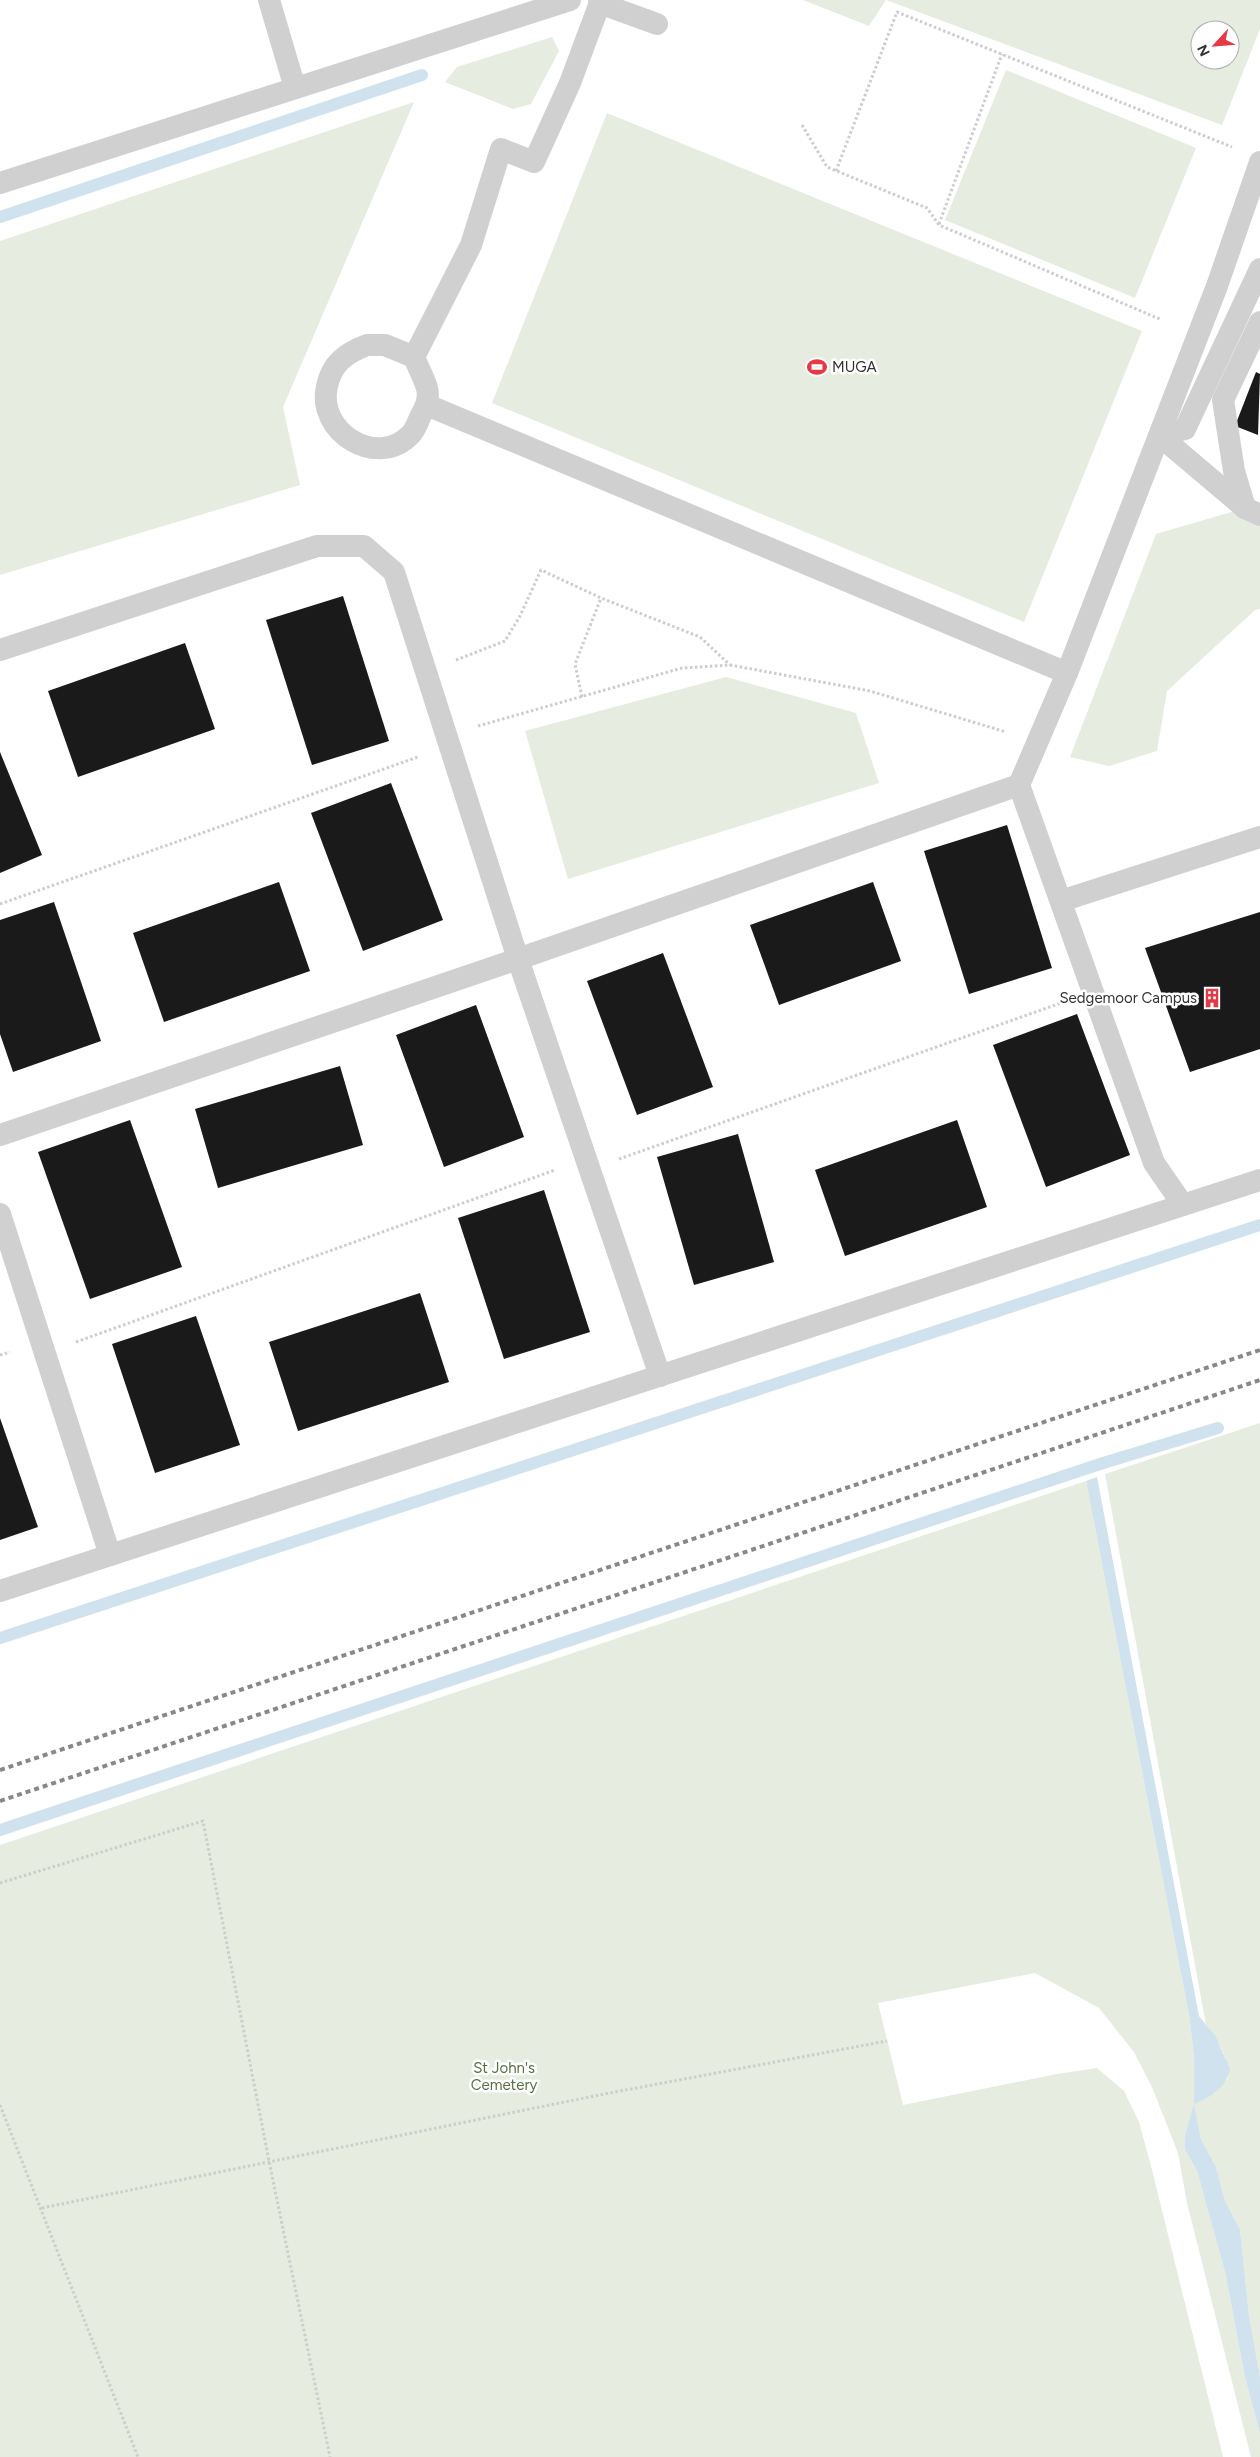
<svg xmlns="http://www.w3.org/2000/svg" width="1260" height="2457" viewBox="0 0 1260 2457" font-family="Figtree,sans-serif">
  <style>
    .green { fill: #e6ecdf; fill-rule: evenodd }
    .water { fill: #cfe2ee }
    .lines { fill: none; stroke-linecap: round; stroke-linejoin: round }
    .stream { stroke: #cfe2ee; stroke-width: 12 }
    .building { fill: #1a1a1a }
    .path { stroke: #cdcdcd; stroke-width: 3; stroke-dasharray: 2.5 2.5; stroke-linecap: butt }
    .lane { stroke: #d0d0d0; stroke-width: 22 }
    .rail { stroke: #888; stroke-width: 4; stroke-dasharray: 5 4; stroke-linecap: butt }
    .labels { text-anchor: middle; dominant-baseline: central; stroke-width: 5; stroke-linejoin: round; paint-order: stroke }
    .poi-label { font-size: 15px; fill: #333; stroke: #fff; text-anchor: start }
    .park-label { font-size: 15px; fill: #56703f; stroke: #fff }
  </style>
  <rect width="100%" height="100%" fill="#fff"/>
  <g class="green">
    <path d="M803,0H1260V29L1222,125L886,0L869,26ZM1200,30H1230V60H1200Z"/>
    <polygon points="552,37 559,51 531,104 513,109 445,82 457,67"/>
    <polygon points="1006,70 1196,148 1135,298 945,220"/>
    <polygon points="414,102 283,407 300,485 0,575 0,241"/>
    <polygon points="607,113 1142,331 1024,622 492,403"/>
    <polygon points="1245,508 1260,515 1260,609 1255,610 1167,691 1157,751 1109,766 1070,757 1156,534"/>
    <polygon points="726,677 856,713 879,783 568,879 525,731"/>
    <path d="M1260,1423V2377L1249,2315L1240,2231L1225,2201L1216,2167L1201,2139L1194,2105L1185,2135V2150L1197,2171L1225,2272L1245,2377L1260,2434V2457H1251L1187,2203L1178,2153L1152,2087L1134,2052L1099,2008L1035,1973L878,2003L903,2105L1057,2074L1097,2068L1124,2091L1139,2122L1151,2166L1223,2457H0V1845L1086,1481L1189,2015L1194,2056V2103L1215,2093L1228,2078C1228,2055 1220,2043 1206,2025L1105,1474Z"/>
  </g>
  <path class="water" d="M1097,1477L1199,2016L1216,2037L1230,2069C1226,2088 1211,2097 1194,2104L1201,2139L1216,2167L1225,2201L1240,2230L1249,2315L1260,2377V2434L1245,2377L1225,2272L1197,2171L1185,2150V2135L1194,2104V2056L1189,2015L1086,1481Z"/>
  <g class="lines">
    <g class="stream">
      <polyline points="0,217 422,75"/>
      <polyline points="0,1638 1260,1225"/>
      <polyline points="0,1830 1100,1464 1218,1428"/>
    </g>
  </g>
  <g class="building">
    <polygon points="1256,372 1260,374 1258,435 1235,426"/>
    <polygon points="343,596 389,741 312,765 266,620"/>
    <polygon points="185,643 215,729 78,777 48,691"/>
    <polygon points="0,752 42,855 0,873"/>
    <polygon points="391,783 443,920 363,951 311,813"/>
    <polygon points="1007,825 1052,968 969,994 924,851"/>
    <polygon points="279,882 310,971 164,1022 133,933"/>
    <polygon points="873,882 901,961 779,1005 750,925"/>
    <polygon points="54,902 101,1041 13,1072 0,1034 0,920"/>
    <polygon points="1260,912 1260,1049 1190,1072 1145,948"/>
    <polygon points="663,953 713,1087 637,1115 587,981"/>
    <polygon points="476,1005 524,1137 444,1167 396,1035"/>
    <polygon points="1077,1014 1130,1155 1046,1187 993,1045"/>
    <polygon points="340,1066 363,1145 218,1188 195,1109"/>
    <polygon points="130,1120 182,1267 90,1299 38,1152"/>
    <polygon points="957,1120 987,1207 845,1256 815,1170"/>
    <polygon points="738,1134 774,1262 694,1285 657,1157"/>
    <polygon points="544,1190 590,1332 504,1359 458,1218"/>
    <polygon points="420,1293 449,1382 298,1431 269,1342"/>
    <polygon points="196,1316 240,1445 155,1473 112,1344"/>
    <polygon points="0,1418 38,1527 0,1540"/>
  </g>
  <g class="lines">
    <g class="path">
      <polyline points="802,125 827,167 927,208 939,225 1162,320"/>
      <polyline points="836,171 897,12 1232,147"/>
      <polyline points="939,224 1002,54"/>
      <polyline points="456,660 505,641 520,616 541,570 601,598 700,637 730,665"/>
      <polyline points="582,697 575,664 601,598"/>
      <polyline points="478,726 682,668 730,665 870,691 1006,732"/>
      <polyline points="0,904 418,757"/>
      <polyline points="619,1159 1061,1003"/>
      <polyline points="76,1342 555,1170"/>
      <polyline points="0,1355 10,1352"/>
      <polyline points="0,1883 203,1821 269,2161 330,2457"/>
      <polyline points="0,2105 138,2457"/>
      <polyline points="42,2208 599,2095 887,2041"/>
    </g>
    <g class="lane">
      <polyline points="269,0 295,88"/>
      <polyline points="599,3 657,24"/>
      <polyline points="0,183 570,0"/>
      <path d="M367,345H385L414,357C418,367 424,378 427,388C430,399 425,408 420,417C418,422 415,430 411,434C378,470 316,432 327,386C332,363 346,353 367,345Z"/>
      <polyline points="414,357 471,245 501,149 534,162 570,83 601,0"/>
      <polyline points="427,405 1067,673 1217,286 1260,162"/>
      <polyline points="1160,436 1185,429 1260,269"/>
      <polyline points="1160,436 1245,508 1260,515"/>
      <polyline points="1245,508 1234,471 1223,400 1260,322"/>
      <polyline points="0,650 317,546 364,546 394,572 518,959 660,1376"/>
      <polyline points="1067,673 1019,785 1154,1163 1183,1205 1260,1180"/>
      <polyline points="1061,901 1260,837"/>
      <polyline points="0,1135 518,959 1019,785"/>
      <polyline points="0,1214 110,1555"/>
      <polyline points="0,1591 1183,1205"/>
    </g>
    <g class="rail">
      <polyline points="0,1770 1260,1350"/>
      <polyline points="0,1801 1260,1380"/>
    </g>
  </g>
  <defs>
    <symbol id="stadium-bare" viewBox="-9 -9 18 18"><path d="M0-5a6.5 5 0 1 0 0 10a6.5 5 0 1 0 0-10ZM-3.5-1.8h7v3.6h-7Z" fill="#e63946" stroke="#fff" stroke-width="2.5" paint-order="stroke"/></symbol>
    <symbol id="building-bare" viewBox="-9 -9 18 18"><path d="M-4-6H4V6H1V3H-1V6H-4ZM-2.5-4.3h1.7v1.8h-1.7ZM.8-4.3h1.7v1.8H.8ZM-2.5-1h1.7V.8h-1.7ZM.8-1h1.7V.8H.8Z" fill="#e63946" stroke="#fff" stroke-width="2.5" paint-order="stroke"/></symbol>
  </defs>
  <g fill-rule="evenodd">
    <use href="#stadium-bare" x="803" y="353" width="28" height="28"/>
    <use href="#building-bare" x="1198" y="984" width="28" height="28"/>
  </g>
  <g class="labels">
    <g class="poi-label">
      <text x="832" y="367">MUGA</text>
      <text x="1197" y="998" text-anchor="end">Sedgemoor Campus</text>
    </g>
    <g class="park-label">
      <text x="504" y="2068">St John's<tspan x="504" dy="17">Cemetery</tspan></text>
    </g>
  </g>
  <g transform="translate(1215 45) rotate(244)"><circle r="24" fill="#ffffff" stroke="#adadad"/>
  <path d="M0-4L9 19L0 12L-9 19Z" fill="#e63946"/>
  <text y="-8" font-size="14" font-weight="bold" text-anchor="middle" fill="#333333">N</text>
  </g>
</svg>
